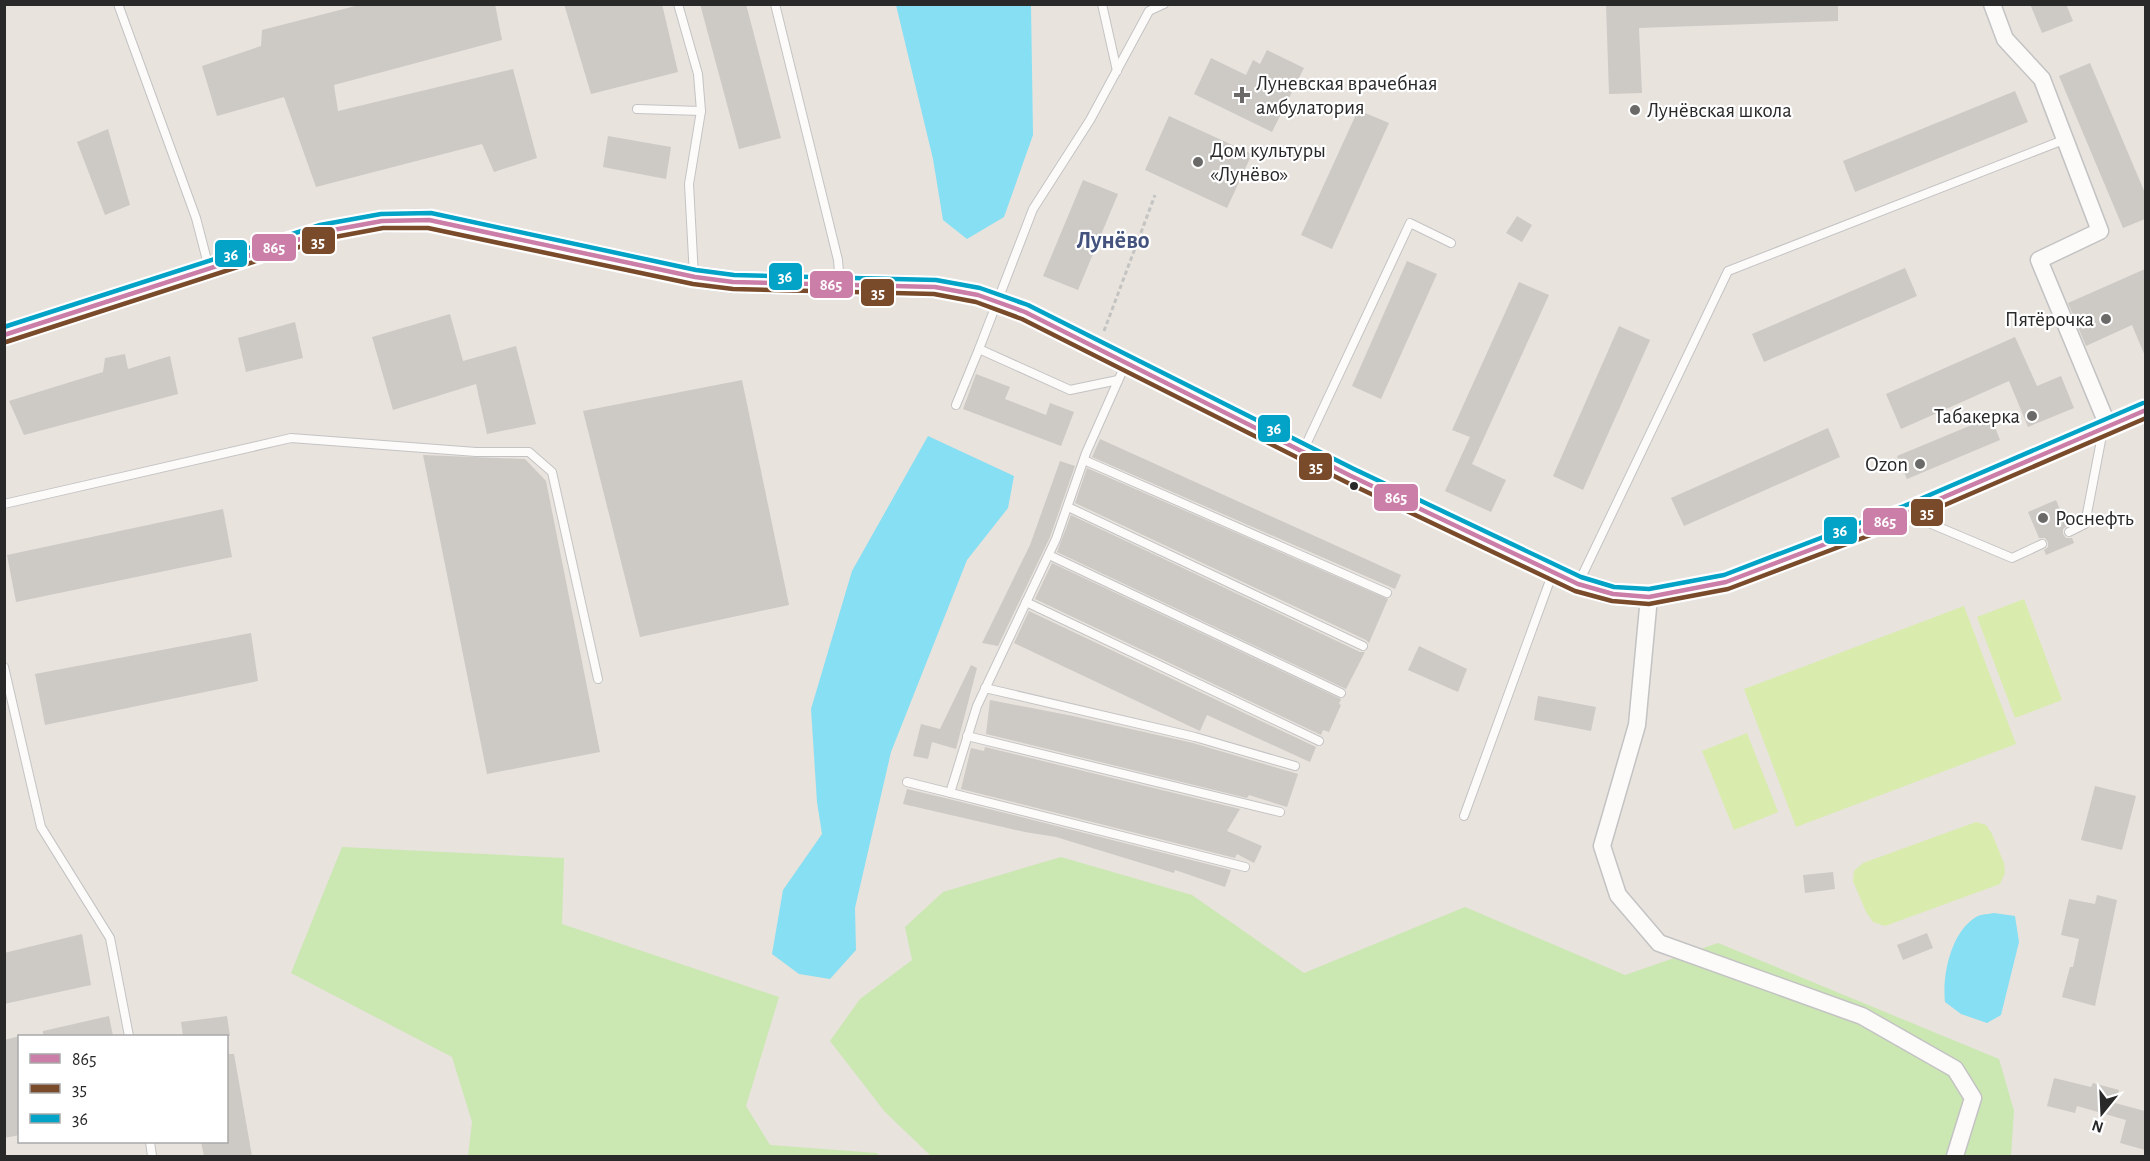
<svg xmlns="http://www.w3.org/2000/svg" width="2150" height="1161" viewBox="0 0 2150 1161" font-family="'Alegreya Sans',sans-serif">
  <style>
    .green { fill: #cbe7b2 }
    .pitch { fill: #d9ecae }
    .water { fill: #87dff3 }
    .building { fill: #cdc9c5 }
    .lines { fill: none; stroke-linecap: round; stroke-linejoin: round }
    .service-casing { stroke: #c4c3c4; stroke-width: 10 }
    .minor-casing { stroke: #c4c3c4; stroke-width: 19 }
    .tertiary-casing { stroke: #c4c3c4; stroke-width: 23 }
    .path { stroke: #c4c4c3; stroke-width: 3; stroke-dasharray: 4.5 3; stroke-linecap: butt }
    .service { stroke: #fcfbfa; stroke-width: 8 }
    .minor { stroke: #fcfbfa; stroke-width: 16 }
    .tertiary { stroke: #fcfbfa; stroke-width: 21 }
    .bus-1-casing { stroke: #fff; stroke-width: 9 }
    .bus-2-casing { stroke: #fff; stroke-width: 9 }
    .bus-3-casing { stroke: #fff; stroke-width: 9 }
    .bus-1 { stroke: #ca7ea8; stroke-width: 4.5 }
    .bus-2 { stroke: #7a4b2a; stroke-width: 4.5 }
    .bus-3 { stroke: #02a3c6; stroke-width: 4.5 }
    .poi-dot { fill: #6c6a68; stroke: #fff; stroke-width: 2 }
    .bus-dot { fill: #292929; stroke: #fff; stroke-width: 2 }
    .labels { text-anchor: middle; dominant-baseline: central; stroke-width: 4.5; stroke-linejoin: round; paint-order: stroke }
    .poi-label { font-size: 21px; fill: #292929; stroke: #fff; text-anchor: start }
    .quarter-label { font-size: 24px; font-weight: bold; fill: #44527e; stroke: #fff }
    .line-badge { stroke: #fff; stroke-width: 2 }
    .badge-label { font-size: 16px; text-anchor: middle; font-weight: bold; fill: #fff }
  </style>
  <rect width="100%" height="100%" fill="#e8e3dd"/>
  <g class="green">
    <polygon points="342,847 564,858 562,924 779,997 746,1106 770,1145 877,1153 879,1156 468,1156 472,1122 452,1057 291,973"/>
    <polygon points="1061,857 1192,895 1304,973 1465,907 1625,975 1718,943 1999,1059 2014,1111 2011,1156 931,1156 885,1112 830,1041 860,999 912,960 905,927 943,892"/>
  </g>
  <g class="pitch">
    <polygon points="2024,599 2062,700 2015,718 1977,617"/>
    <polygon points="1964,606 2016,744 1796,827 1744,689"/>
    <polygon points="1747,733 1778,812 1734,830 1702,751"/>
    <polygon points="1976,822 1986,825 1992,834 2004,863 2005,873 2000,884 1885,926 1873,922 1866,912 1853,881 1854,871 1863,863"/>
  </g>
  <g class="water">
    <polygon points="896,5 1031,5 1033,135 1004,217 967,239 943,220 933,159"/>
    <polygon points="928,436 1014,476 1008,508 967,560 891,752 855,908 856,950 830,979 799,974 772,954 783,890 822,834 817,802 811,709 852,571"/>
    <path d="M1994,913L2015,916L2019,942L2001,1015L1987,1023L1961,1014L1945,1002C1942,975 1951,932 1976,917C1981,914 1989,914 1994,913Z"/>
  </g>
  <g class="building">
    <polygon points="363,4 495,4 502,40 334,85 338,111 513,69 537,158 494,172 482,144 316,187 284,97 217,116 202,66 261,46 262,30"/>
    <polygon points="564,4 662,4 678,72 591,94"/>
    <polygon points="700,4 746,4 781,138 739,149"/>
    <polygon points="1606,4 1838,4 1838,21 1639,28 1642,93 1609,94"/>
    <polygon points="2030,4 2066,4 2073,21 2042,33"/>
    <polygon points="1267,50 1304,68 1272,132 1194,94 1211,58 1246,75 1253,60 1260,64"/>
    <polygon points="2090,63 2145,193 2145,219 2123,228 2059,76"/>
    <polygon points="2015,91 2028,122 1855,192 1843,161"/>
    <polygon points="1358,110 1389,123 1332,249 1301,235"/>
    <polygon points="1169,116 1252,154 1227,208 1145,170"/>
    <polygon points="108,129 130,205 105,215 77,142"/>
    <polygon points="608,136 671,147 666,179 603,167"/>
    <polygon points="1083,180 1118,194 1078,290 1043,276"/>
    <polygon points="1517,216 1532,225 1522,242 1506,233"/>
    <polygon points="1407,261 1437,274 1381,399 1352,386"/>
    <polygon points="1905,268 1917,296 1764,362 1752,334"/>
    <polygon points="2145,269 2145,356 2132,325 2086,346 2068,303"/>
    <polygon points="1519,282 1549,295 1472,464 1506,480 1491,512 1445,491 1470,437 1452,430"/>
    <polygon points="450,314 463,361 516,346 536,424 487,434 476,384 393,410 372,337"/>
    <polygon points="295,322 303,358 246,372 238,338"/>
    <polygon points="1619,326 1650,340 1583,490 1553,476"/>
    <polygon points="2015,337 2037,386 2061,376 2074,408 2028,427 2009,381 1901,429 1886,394"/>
    <polygon points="125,354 128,369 170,356 178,394 24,435 9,401 103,372 105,358"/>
    <polygon points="976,374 1010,387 1005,399 1046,415 1050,403 1074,412 1061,446 963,409"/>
    <polygon points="742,380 789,605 640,637 583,411"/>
    <polygon points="1991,417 2000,440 1907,479 1897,456"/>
    <polygon points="1828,428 1840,457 1684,526 1671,498"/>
    <polygon points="1100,439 1401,575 1395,589 1092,457"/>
    <polygon points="423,455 525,459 546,481 600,752 487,774"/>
    <polygon points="1060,461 1075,466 1050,537 998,646 982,643 1030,545"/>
    <polygon points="1087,468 1388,599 1369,643 1366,640 1075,503"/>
    <polygon points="2056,500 2067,526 2063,529 2063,534 2066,538 2072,538 2074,543 2046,555 2044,550 2048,547 2048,542 2045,538 2039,538 2028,512"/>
    <polygon points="223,509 232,557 16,602 7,555"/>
    <polygon points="1071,515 1360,652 1365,652 1346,689 1057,552"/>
    <polygon points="1052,563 1341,699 1339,704 1341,705 1329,732 1323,730 1321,735 1035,599"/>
    <polygon points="1029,611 1316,747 1310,762 1207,715 1200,731 1014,643"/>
    <polygon points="251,633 258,681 45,725 35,674"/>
    <polygon points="1419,646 1467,669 1458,692 1408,670"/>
    <polygon points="971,665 977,668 956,749 932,742 928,759 913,756 921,724 940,729"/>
    <polygon points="1538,696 1596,707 1591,731 1534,720"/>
    <polygon points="990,700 1073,716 1193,743 1298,774 1287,807 1249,795 1247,798 986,734"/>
    <polygon points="985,747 1240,809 1227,831 1262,846 1254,863 1237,854 1235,858 961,789 971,748 984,751"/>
    <polygon points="2095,786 2136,796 2122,850 2081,840"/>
    <polygon points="907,789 949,799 1231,870 1225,887 1175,870 1174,873 1056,837 1025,832 903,804"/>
    <polygon points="1833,872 1835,889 1805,893 1803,875"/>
    <polygon points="2097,895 2117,900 2095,1006 2062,997 2070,967 2073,967 2079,939 2061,935 2069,899 2095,904"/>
    <polygon points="1927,933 1933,948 1903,960 1897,945"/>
    <polygon points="82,934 91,985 4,1004 4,953"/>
    <polygon points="109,1016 113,1036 43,1036 43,1031"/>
    <polygon points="227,1016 230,1036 183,1036 181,1022"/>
    <polygon points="20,1036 20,1135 4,1138 4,1040"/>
    <polygon points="226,1054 234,1054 252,1156 204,1156 201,1142 226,1142"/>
    <polygon points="2054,1078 2091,1087 2093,1083 2119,1090 2115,1103 2145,1111 2145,1150 2120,1143 2126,1120 2077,1106 2075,1113 2047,1106"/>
  </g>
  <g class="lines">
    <defs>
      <g id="service">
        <polyline points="118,4 196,218 209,268"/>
        <polyline points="678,4 698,74 701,111 689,184 694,277"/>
        <polyline points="775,4 838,260 840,284"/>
        <polyline points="1102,4 1117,71"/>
        <polyline points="637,109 701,111"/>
        <polyline points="1118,380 1070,390 979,349 1033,209 1090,120 1149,11 1164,4"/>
        <polyline points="956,405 979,349"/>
        <polyline points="1303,451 1410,223 1451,243"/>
        <polyline points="1084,460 1387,593"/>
        <polyline points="4,504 291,438 476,452 529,452 552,472 598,679"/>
        <polyline points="1068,507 1363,646"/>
        <polyline points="1910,515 2012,558 2042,544"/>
        <polyline points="2069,532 2085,524 2103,430"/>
        <polyline points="1049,555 1341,693"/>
        <polyline points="1578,584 1728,271 2066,139"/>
        <polyline points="1026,602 1319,741"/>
        <polyline points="4,667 41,827 110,938 129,1036"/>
        <polyline points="985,688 1195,737 1295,766"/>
        <polyline points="967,736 1280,812"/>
        <polyline points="907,782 1245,867"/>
        <polyline points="950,793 977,706 1056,539 1086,453 1126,363"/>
        <polyline points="1464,816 1553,572"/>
        <polyline points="150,1142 152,1156"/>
      </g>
      <g id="minor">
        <polyline points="1992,4 2005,39 2042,79 2100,231 2039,260 2108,426"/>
        <polyline points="1649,597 1637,725 1602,846 1618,895 1659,943 1862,1016 1955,1069 1973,1098 1955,1156"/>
      </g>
      <polyline id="tertiary" points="4,335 322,232 382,221 429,220 695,277 733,282 935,287 978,295 1025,312 1351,476 1578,584 1613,594 1649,597 1726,582 1907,513 2146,410"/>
    </defs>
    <use href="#service" class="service-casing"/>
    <use href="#minor" class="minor-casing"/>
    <use href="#tertiary" class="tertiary-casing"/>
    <polyline class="path" points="1104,331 1155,195"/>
    <use href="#service" class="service"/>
    <use href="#minor" class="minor"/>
    <use href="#tertiary" class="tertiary"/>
    <defs>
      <polyline id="bus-1" points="4,335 322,232 382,221 429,220 695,277 733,282 935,287 978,295 1025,312 1351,476 1578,584 1613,594 1649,597 1726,582 1907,513 2146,410"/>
      <polyline id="bus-2" points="6,342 324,239 383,228 428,228 693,284 733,289 934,294 976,302 1022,319 1348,483 1575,591 1612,601 1649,604 1728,589 1910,520 2146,418"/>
      <polyline id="bus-3" points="4,327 320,225 381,214 431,213 696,270 734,275 936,280 980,288 1028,305 1354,469 1581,577 1614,587 1649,589 1724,575 1904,506 2143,403"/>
    </defs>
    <use href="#bus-1" class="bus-1-casing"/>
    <use href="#bus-2" class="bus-2-casing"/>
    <use href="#bus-3" class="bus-3-casing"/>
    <use href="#bus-1" class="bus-1"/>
    <use href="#bus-2" class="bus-2"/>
    <use href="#bus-3" class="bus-3"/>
  </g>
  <g class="poi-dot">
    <path d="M1239 86h6v6h6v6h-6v6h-6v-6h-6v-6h6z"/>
    <circle cx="1635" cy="110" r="6"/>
    <circle cx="1198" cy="162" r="6"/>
    <circle cx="2106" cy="319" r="6"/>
    <circle cx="2032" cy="416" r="6"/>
    <circle cx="1920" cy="464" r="6"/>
    <circle cx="2043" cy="518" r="6"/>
  </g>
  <circle class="bus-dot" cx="1354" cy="486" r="5"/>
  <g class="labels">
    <g class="poi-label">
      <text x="1256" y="83">Луневская врачебная<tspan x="1256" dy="24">амбулатория</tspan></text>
      <text x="1647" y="110">Лунёвская школа</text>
      <text x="1210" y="150">Дом культуры<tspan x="1210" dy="24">«Лунёво»</tspan></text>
      <text x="2094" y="319" text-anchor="end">Пятёрочка</text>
      <text x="2020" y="416" text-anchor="end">Табакерка</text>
      <text x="1908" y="464" text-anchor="end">Ozon</text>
      <text x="2055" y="518">Роснефть</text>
    </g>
    <g class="quarter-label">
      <text x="1113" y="241">Лунёво</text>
    </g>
  </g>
  <g class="line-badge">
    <rect x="301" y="226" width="35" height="29" rx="6" fill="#7a4b2a"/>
    <rect x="251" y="233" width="46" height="29" rx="6" fill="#ca7ea8"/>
    <rect x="214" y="239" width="34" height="29" rx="6" fill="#02a3c6"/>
    <rect x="768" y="262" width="35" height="29" rx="6" fill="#02a3c6"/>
    <rect x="809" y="270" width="45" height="29" rx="6" fill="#ca7ea8"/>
    <rect x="860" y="278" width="35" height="29" rx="6" fill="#7a4b2a"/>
    <rect x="1257" y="414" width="34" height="29" rx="6" fill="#02a3c6"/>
    <rect x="1298" y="452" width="35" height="29" rx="6" fill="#7a4b2a"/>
    <rect x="1373" y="483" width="46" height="29" rx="6" fill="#ca7ea8"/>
    <rect x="1910" y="498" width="34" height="29" rx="6" fill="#7a4b2a"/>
    <rect x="1862" y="507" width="46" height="29" rx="6" fill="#ca7ea8"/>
    <rect x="1823" y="516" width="35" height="29" rx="6" fill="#02a3c6"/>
  </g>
  <g class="badge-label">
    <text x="318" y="247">35</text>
    <text x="274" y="253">865</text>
    <text x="231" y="260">36</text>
    <text x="785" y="282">36</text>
    <text x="831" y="290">865</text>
    <text x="878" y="298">35</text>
    <text x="1274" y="434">36</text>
    <text x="1316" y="472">35</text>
    <text x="1396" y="503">865</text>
    <text x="1927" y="518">35</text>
    <text x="1885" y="527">865</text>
    <text x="1840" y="536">36</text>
  </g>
  <rect width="2150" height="1161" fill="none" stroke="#292929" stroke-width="12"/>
  <rect x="18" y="1035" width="210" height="108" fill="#ffffff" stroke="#a9a9a9" stroke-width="1.5"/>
  <rect x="30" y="1054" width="30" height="9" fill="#ca7ea8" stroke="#a9a9a9" stroke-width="1.5"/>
  <text x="72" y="1065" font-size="18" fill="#292929">865</text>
  <rect x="30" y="1084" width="30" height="9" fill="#7a4b2a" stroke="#a9a9a9" stroke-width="1.5"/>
  <text x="72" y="1095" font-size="18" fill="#292929">35</text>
  <rect x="30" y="1114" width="30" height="9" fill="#02a3c6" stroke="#a9a9a9" stroke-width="1.5"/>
  <text x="72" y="1125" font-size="18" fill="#292929">36</text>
  <g transform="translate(2102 1113) rotate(198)" stroke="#ffffff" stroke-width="4.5" paint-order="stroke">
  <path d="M0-4.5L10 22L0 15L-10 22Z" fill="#292929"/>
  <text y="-9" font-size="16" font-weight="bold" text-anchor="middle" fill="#292929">N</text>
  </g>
</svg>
